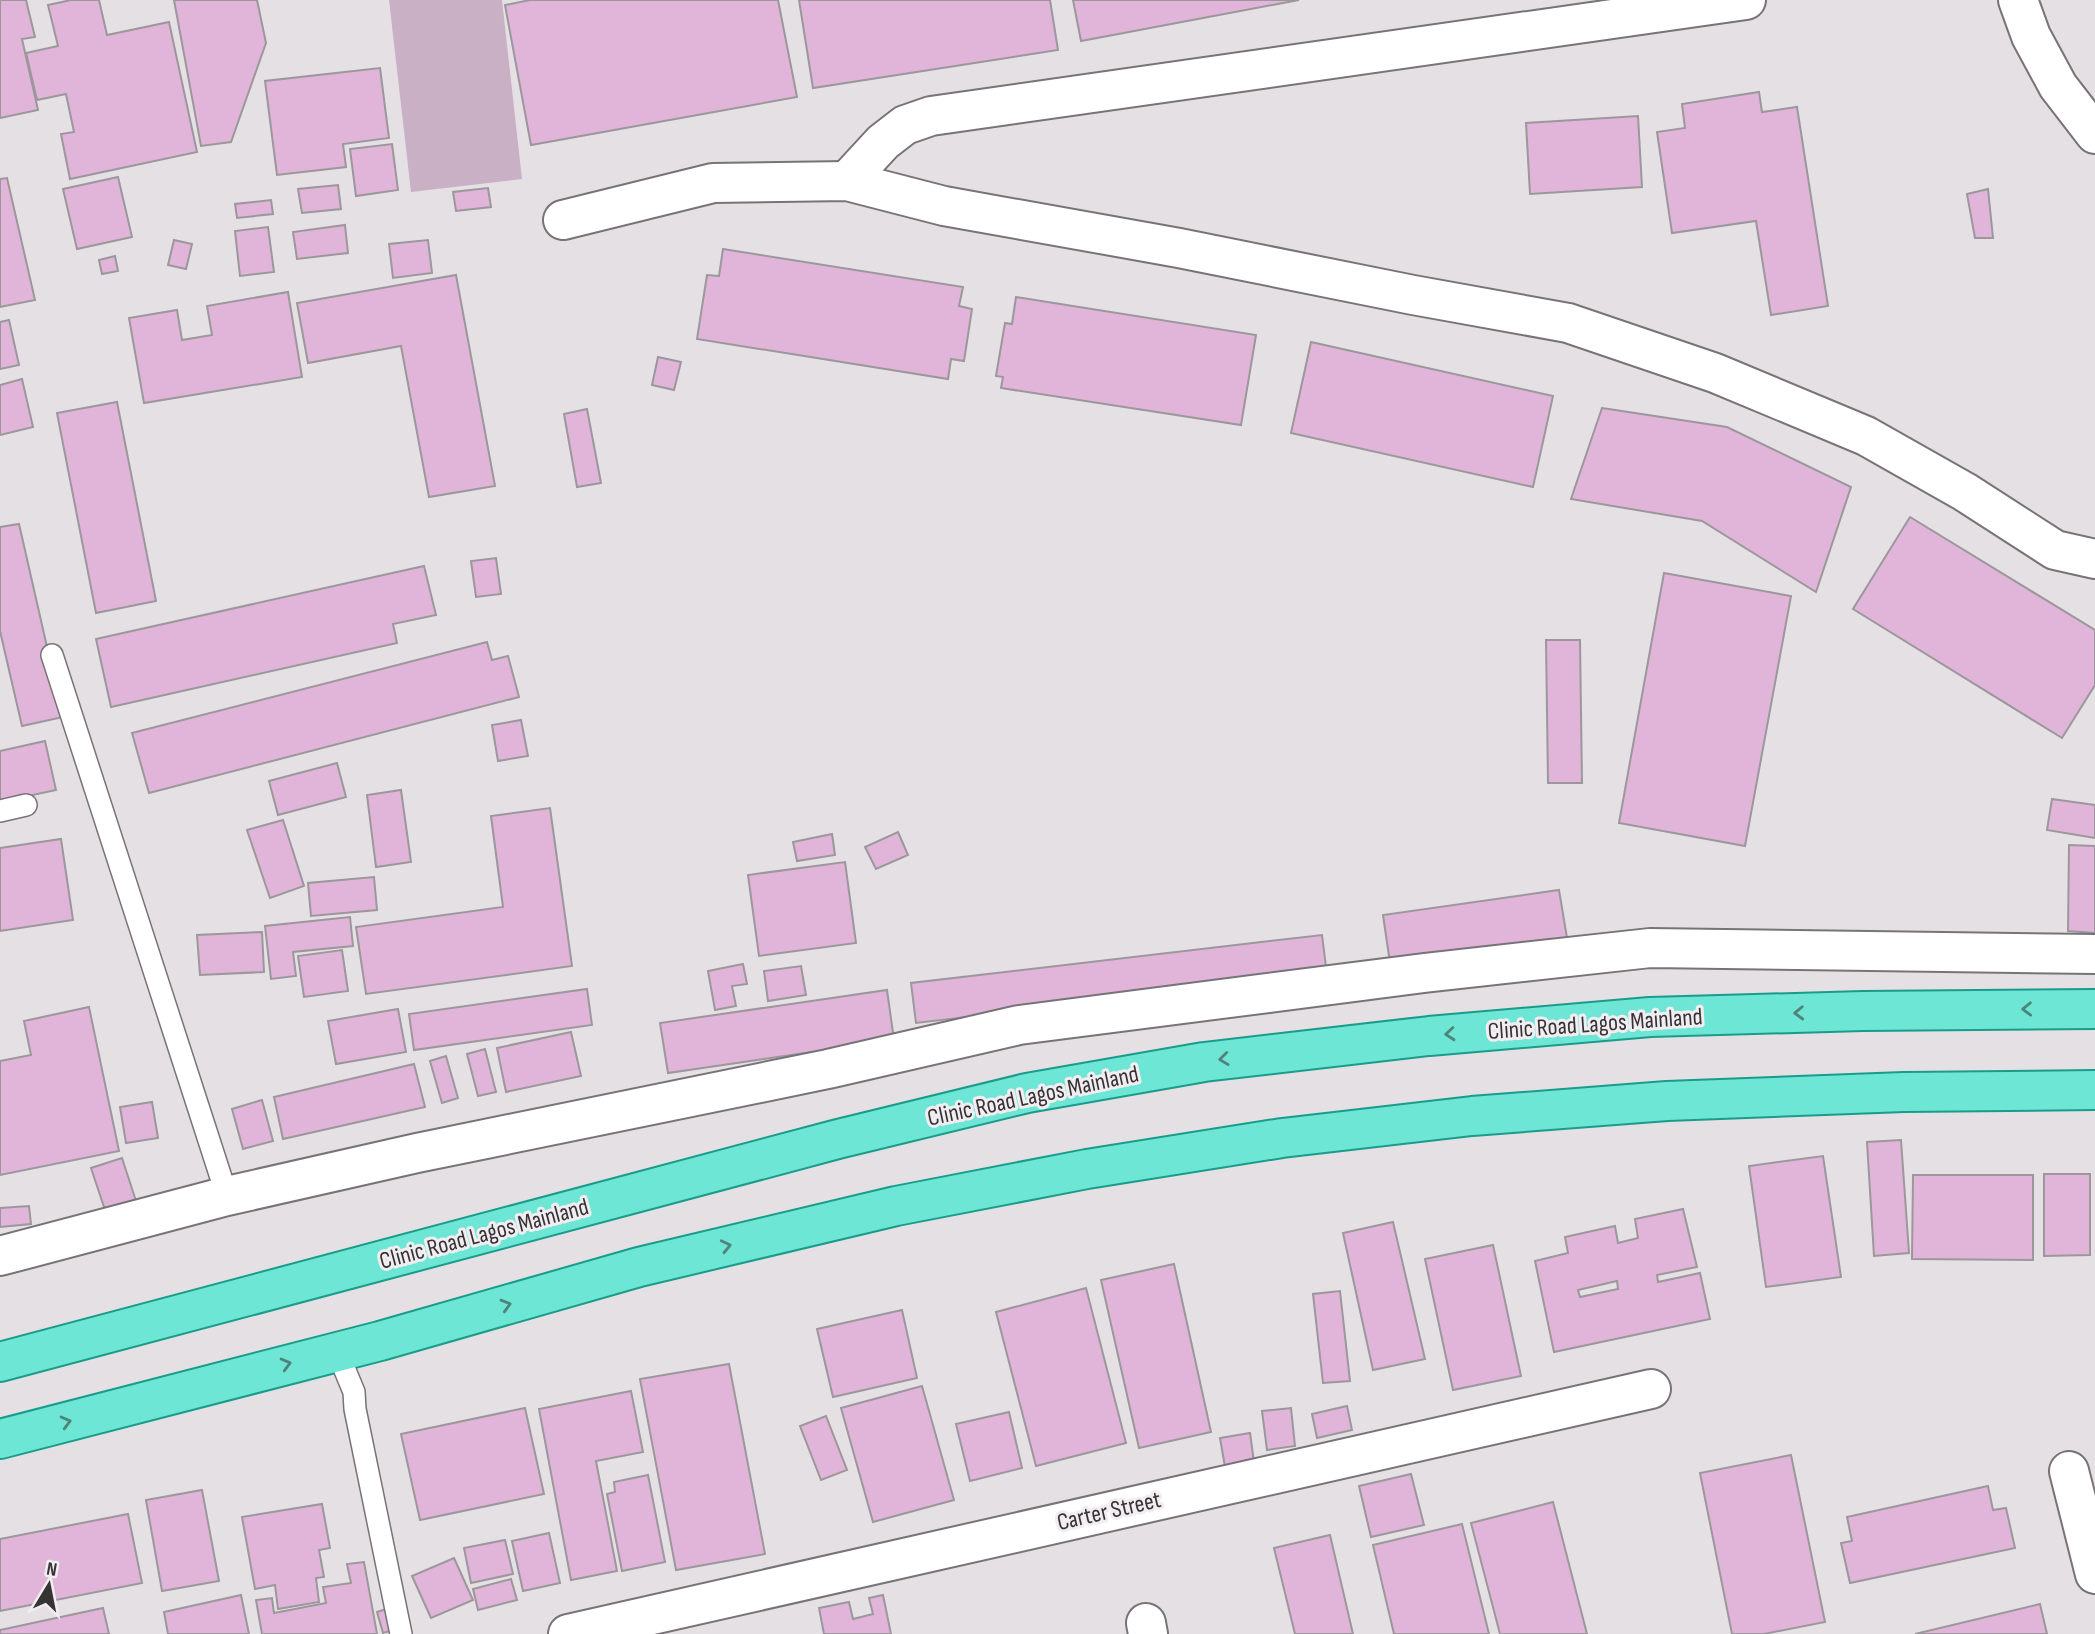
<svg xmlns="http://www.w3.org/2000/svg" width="2095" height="1634" viewBox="0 0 2095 1634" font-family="'Sofia Sans Condensed',sans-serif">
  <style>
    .green { fill: #cab0c5 }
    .building { fill: #e1b5d9; stroke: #9c979b; stroke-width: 2; fill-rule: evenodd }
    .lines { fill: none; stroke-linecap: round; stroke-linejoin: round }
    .lane-casing { stroke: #787377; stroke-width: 24 }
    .street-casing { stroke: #787377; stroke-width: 42 }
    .primary-casing { stroke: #1a9c8a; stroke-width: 42 }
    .lane { stroke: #fff; stroke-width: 21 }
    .street { stroke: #fff; stroke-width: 38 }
    .primary { stroke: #6de6d5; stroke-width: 38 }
    .oneway { stroke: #4e847c }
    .labels { text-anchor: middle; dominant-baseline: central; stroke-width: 6; stroke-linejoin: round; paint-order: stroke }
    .street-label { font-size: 24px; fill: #353334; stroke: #f2edf1 }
  </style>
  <rect width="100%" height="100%" fill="#e5e0e4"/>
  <polygon class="green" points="389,0 502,0 522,179 411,192"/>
  <g class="building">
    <polygon points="0,0 26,0 35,37 22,39 38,110 0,118"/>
    <polygon points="71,0 99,0 107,35 169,22 197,152 70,179 61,134 74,132 66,94 37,100 26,53 58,46 48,5"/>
    <polygon points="174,0 257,0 266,43 231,142 201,146"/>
    <polygon points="530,0 778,0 797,97 531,145 505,5"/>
    <polygon points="799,0 1050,0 1058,50 813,88"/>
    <polygon points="1073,0 1299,0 1081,41"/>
    <polygon points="380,68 389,138 343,144 346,167 277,175 265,81"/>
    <polygon points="1759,92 1762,112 1797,107 1828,306 1771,315 1756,221 1672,233 1657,132 1685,128 1682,104"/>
    <polygon points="1638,116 1642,187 1530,194 1526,123"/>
    <polygon points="392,144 398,190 356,196 350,149"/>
    <polygon points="118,177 132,237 77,249 63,189"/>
    <polygon points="7,178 35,300 0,307 0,179"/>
    <polygon points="338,185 341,209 302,213 298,189"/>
    <polygon points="488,188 491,207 456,211 453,192"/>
    <polygon points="1988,189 1993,238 1975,238 1967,194"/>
    <polygon points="271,200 273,214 237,218 235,204"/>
    <polygon points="345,225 348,253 297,259 293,232"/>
    <polygon points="268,227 274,272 240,276 235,231"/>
    <polygon points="174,240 192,244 186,269 168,265"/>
    <polygon points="428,240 432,273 393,278 389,244"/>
    <polygon points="723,249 963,287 959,306 972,309 964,361 951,359 948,379 697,339 707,275 719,276"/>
    <polygon points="115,256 118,271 102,274 99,260"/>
    <polygon points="456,275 495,486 429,497 401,346 308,363 297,303"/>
    <polygon points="288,292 302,377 144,403 129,318 177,310 182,340 212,335 207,306"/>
    <polygon points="1016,297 1256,335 1241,425 1001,388 1003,377 996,376 1005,323 1012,324"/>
    <polygon points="9,320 19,365 0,369 0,322"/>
    <polygon points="1311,342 1553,396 1533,487 1291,433"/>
    <polygon points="658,357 681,362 674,390 652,385"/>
    <polygon points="22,379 33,427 0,435 0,385"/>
    <polygon points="117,402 156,601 96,613 57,413"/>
    <polygon points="1602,408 1727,427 1851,487 1816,592 1702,521 1571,499"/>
    <polygon points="587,409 601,483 577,487 564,414"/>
    <polygon points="1910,517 2095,630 2095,685 2062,738 1853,609"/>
    <polygon points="19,524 63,717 22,726 0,631 0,527"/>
    <polygon points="496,558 501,594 476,597 471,561"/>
    <polygon points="424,566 436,615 393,624 397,643 111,707 96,639"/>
    <polygon points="1664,573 1791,596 1745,846 1619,823"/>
    <polygon points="1546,640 1580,640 1582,783 1548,783"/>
    <polygon points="487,642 492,660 508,656 519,697 149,793 132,733"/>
    <polygon points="521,720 528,756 498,761 492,725"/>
    <polygon points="45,741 56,790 0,802 0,751"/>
    <polygon points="337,763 346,797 278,815 269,781"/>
    <polygon points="401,790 411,862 376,867 367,795"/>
    <polygon points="2052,799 2095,805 2095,838 2047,830"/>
    <polygon points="550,808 572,966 366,994 356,927 503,907 491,816"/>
    <polygon points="283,820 304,886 270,898 247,830"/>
    <polygon points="898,832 908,855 876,869 865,847"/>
    <polygon points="832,834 835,855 797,861 793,842"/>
    <polygon points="61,839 73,920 0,931 0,848"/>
    <polygon points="2069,845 2095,846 2095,933 2068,931"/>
    <polygon points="845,862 856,943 759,956 748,875"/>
    <polygon points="374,877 377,910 311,916 308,883"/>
    <polygon points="1559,890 1567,938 1390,963 1383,915"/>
    <polygon points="350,917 353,946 293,952 296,976 271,979 265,926"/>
    <polygon points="262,932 264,972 200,975 197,935"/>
    <polygon points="1322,935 1327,975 916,1023 911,983"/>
    <polygon points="342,950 348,991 304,997 298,956"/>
    <polygon points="743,964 747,984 732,986 736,1006 715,1010 708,971"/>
    <polygon points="801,966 806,995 768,1001 764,971"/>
    <polygon points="587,989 592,1025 414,1050 409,1014"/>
    <polygon points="887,990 894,1040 668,1073 660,1023"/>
    <polygon points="89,1007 119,1151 0,1175 0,1061 31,1055 24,1021"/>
    <polygon points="398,1009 406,1052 336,1064 328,1021"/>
    <polygon points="571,1032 581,1076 506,1092 497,1048"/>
    <polygon points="485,1049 496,1092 478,1096 467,1054"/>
    <polygon points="446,1056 458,1098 442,1103 430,1061"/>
    <polygon points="414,1064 425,1107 283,1139 274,1097"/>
    <polygon points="262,1100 273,1141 243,1149 232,1109"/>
    <polygon points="152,1102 158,1138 126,1143 120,1107"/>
    <polygon points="1901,1140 1909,1253 1874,1256 1867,1142"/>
    <polygon points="1823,1156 1841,1277 1766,1287 1749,1166"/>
    <polygon points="122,1158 137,1204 106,1213 91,1168"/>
    <polygon points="2044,1174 2090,1174 2090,1255 2044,1256"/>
    <polygon points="1913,1175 2033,1175 2033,1260 1912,1259"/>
    <polygon points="29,1206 31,1224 0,1227 0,1208"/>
    <path d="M1683,1209L1697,1267L1657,1275L1658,1282L1700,1273L1710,1319L1554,1352L1535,1261L1568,1253L1565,1237L1615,1226L1618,1243L1638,1238L1635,1219ZM1617,1281L1618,1289L1580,1297L1578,1290Z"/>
    <polygon points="1393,1222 1425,1359 1373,1370 1343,1233"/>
    <polygon points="1493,1245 1521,1376 1453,1390 1425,1259"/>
    <polygon points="1174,1264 1211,1432 1139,1448 1101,1280"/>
    <polygon points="1086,1288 1126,1443 1036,1466 996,1312"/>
    <polygon points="1340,1291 1350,1381 1323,1383 1313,1294"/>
    <polygon points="902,1310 917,1378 833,1397 817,1329"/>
    <polygon points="729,1364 765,1554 676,1570 640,1379"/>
    <polygon points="922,1386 954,1500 873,1522 841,1408"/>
    <polygon points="631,1391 643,1452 596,1461 617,1571 571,1580 539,1409"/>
    <polygon points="1347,1406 1352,1430 1317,1438 1312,1414"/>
    <polygon points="525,1408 544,1494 420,1520 401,1434"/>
    <polygon points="1291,1408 1295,1446 1267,1450 1262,1411"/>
    <polygon points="1009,1412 1022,1468 970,1481 956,1424"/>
    <polygon points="826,1416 847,1470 821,1480 800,1426"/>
    <polygon points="1250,1433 1254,1462 1225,1467 1220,1438"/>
    <polygon points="1791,1455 1825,1622 1764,1634 1732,1634 1700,1473"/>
    <polygon points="1411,1474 1424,1525 1371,1537 1359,1486"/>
    <polygon points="648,1475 665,1562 622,1571 607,1494 615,1492 614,1482"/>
    <polygon points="1988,1486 1993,1510 2006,1508 2015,1548 1850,1583 1841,1543 1852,1541 1847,1517"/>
    <polygon points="202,1490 219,1581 162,1591 146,1500"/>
    <polygon points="1553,1502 1587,1634 1500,1634 1471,1523"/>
    <polygon points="322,1504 330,1548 319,1550 324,1577 316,1578 319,1602 278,1609 275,1585 255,1589 242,1517"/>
    <polygon points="128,1514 142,1583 0,1611 0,1539"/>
    <polygon points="1462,1524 1489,1634 1394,1634 1373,1545"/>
    <polygon points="549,1533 560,1583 523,1591 512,1541"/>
    <polygon points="1330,1535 1353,1634 1295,1634 1274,1548"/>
    <polygon points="505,1540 513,1574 471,1583 464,1548"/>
    <polygon points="454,1558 473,1600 431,1618 412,1576"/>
    <polygon points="364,1562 377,1634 262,1634 256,1600 272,1598 274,1613 326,1603 323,1587 351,1583 347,1564"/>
    <polygon points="511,1579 517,1600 478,1610 473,1589"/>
    <polygon points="241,1595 249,1634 168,1634 164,1612"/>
    <polygon points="883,1595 891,1634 824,1634 819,1608 849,1602 853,1619 873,1614 869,1598"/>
    <polygon points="2040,1604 2047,1634 1915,1634"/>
    <polygon points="393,1607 400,1628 383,1633 377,1612"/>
    <polygon points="103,1608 109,1634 0,1634 0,1630"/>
  </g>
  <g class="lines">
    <defs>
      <g id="lane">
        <polyline points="52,655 227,1196"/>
        <polyline points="0,811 26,805"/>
        <polyline points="337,1351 354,1392 355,1409 401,1634"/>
      </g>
      <g id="street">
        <polyline points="2018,0 2031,36 2058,86 2095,134"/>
        <polyline points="847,181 883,142 905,125 931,116 1746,0"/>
        <polyline points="563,220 713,183 847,181 944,206 1179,248 1413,295 1568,323 1715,373 1866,436 1965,492 2055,550 2095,559"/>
        <polyline points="0,1256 227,1196 417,1153 828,1069 1019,1025 1424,973 1650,948 2095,954"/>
        <polyline points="2069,1471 2095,1574"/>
        <polyline points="1146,1623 1148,1634"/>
        <polyline points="568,1634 1651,1389"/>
      </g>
      <g id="primary">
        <polyline points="0,1362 838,1139 1027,1093 1204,1062 1429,1036 1650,1017 1863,1011 2095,1009"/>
        <polyline points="0,1439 380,1341 639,1267 896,1206 1087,1169 1282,1138 1472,1116 1667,1101 1904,1092 2095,1090"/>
      </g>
    </defs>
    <use href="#lane" class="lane-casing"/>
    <use href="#street" class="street-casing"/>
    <use href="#primary" class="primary-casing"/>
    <use href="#lane" class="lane"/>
    <use href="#street" class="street"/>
    <use href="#primary" class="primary"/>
  </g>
  <defs><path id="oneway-chevron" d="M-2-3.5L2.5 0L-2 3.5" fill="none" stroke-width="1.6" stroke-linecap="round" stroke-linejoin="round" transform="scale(1.75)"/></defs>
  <g class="oneway">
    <use href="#oneway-chevron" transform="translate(2027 1009) rotate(179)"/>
    <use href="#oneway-chevron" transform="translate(1799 1013) rotate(178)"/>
    <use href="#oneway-chevron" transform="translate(1450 1034) rotate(175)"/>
    <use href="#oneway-chevron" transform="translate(1224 1059) rotate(173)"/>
    <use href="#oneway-chevron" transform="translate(726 1246) rotate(-13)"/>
    <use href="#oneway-chevron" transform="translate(506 1305) rotate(-16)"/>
    <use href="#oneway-chevron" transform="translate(286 1364) rotate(-15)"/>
    <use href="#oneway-chevron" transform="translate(66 1422) rotate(-15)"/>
  </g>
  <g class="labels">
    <g class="street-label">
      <text transform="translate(1595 1024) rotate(-4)">Clinic Road Lagos Mainland</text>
      <text transform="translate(1033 1096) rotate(-12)">Clinic Road Lagos Mainland</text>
      <text transform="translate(484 1234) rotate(-15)">Clinic Road Lagos Mainland</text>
      <text transform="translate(1109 1511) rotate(-13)">Carter Street</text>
    </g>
  </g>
  <g transform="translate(49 1585) rotate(10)" stroke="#f2edf1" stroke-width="5" paint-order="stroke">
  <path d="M0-5L12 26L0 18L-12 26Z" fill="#353334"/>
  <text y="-10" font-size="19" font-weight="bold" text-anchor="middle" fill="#353334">N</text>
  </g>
</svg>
